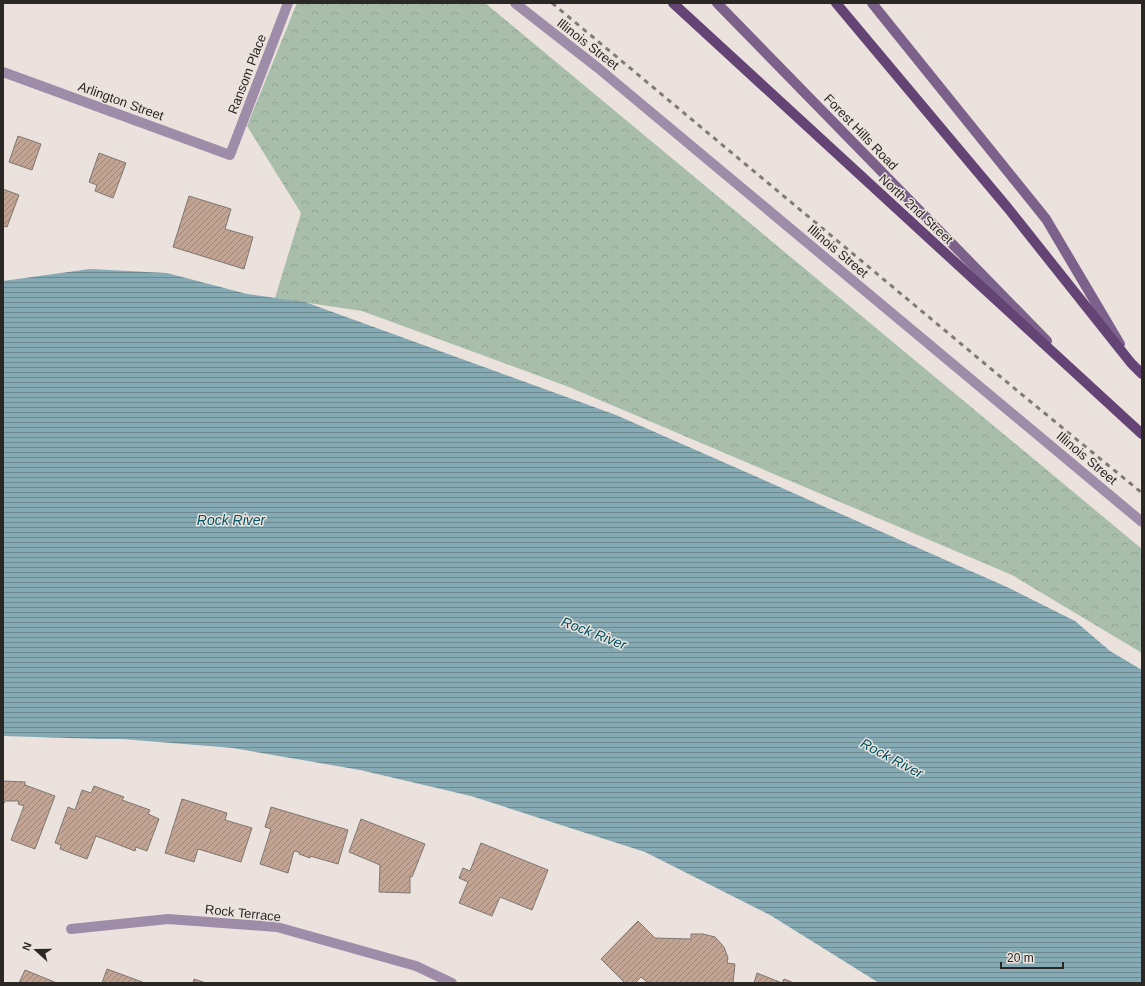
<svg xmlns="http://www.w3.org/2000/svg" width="1145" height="986" viewBox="0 0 1145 986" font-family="Helvetica,sans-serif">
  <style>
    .park { fill: url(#park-crowns) }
    .water { fill: url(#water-rules) }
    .building { fill: url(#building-hatch); stroke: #7f7772 }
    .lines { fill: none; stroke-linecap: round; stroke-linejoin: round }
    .street { stroke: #9e8ca9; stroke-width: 10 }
    .secondary { stroke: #7c628b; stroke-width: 10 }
    .primary { stroke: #634475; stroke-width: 10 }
    .rail { stroke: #807b77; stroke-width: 3; stroke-dasharray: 5 5; stroke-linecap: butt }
    .labels { text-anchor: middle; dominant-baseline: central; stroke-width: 3; stroke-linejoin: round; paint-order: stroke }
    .street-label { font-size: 13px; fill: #2a2725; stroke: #ebe2dd }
    .water-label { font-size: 14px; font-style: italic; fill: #015463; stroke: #ebe2dd }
  </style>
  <defs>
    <pattern id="park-crowns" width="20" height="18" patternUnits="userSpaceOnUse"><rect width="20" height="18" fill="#a8beab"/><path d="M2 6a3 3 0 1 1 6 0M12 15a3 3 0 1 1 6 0" fill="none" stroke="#91a393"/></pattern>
    <pattern id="water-rules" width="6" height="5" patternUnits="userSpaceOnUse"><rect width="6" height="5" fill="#85aab3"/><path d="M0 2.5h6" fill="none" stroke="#6d8a91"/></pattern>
    <pattern id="building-hatch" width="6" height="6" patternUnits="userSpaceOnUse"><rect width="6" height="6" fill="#c1a493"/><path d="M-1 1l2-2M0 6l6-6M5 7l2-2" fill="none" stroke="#9d8678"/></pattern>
  </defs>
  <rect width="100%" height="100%" fill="#ebe2dd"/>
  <polygon class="park" points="297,3 485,3 1142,549 1142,653 1012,575 569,387 362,311 275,298 301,213 247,126"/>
  <polygon class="water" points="90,269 167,273 247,294 305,302 616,415 1007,587 1075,621 1110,651 1142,670 1142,983 879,983 770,915 645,852 471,796 360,770 233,748 122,739 101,739 3,736 3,281"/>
  <g class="building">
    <polygon points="18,136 41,144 32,170 9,162"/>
    <polygon points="99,153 126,163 113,198 95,191 97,185 89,182"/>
    <polygon points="3,189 19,195 7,227 3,226"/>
    <polygon points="189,196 231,209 225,229 253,237 244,269 173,247"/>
    <polygon points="3,781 25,782 25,786 25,785 55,796 35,849 11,840 24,806 18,804 19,801 5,801 3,805"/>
    <polygon points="94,786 124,797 122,800 150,810 148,814 159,819 147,851 136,847 135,851 96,836 87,859 60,849 61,845 55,843 68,807 75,810 82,790 91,793"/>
    <polygon points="182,799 227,813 225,820 252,828 241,862 198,849 194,862 165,853"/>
    <polygon points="271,807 348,830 338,864 310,856 310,858 299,854 299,852 294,851 288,873 260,864 271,829 265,827"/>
    <polygon points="361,819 425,844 412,877 410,876 410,893 379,892 380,865 349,852"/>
    <polygon points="481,843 548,870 532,910 500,897 492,916 459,903 468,882 459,878 463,868 470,871"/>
    <polygon points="638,921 655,938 691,939 691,934 703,934 715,937 724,947 728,958 727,963 735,964 733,983 660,983 647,982 641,977 635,983 625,983 601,959"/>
    <polygon points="107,969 145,983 102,983"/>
    <polygon points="25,970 57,983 19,983"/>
    <polygon points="757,973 782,983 754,983"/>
    <polygon points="194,979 206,983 193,983"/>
    <polygon points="784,979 794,983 782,983"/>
  </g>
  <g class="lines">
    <g class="street">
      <polyline points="515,3 598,68 1142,522"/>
      <polyline points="3,72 230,155 288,3"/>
      <polyline points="71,929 168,919 277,927 416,966 452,983"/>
    </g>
    <g class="secondary">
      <polyline points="717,3 1047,341"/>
      <polyline points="872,3 1046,219 1120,344"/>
    </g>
    <g class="primary">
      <polyline points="673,3 1142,434"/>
      <polyline points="836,3 1007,207 1131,363 1142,374"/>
    </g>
    <polyline class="rail" points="552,3 1020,393 1142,493"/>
  </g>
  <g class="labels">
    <g class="street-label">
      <text transform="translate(588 44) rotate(38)">Illinois Street</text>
      <text transform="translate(247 74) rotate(-69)">Ransom Place</text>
      <text transform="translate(121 101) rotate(20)">Arlington Street</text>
      <text transform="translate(861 132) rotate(46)">Forest Hills Road</text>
      <text transform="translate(916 209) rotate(43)">North 2nd Street</text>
      <text transform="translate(838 251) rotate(40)">Illinois Street</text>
      <text transform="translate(1087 458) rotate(40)">Illinois Street</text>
      <text transform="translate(243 913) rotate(6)">Rock Terrace</text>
    </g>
    <g class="water-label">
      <text x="231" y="520">Rock River</text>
      <text transform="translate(594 633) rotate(21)">Rock River</text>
      <text transform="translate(892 758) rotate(28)">Rock River</text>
    </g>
  </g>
  <rect width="1145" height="986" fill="none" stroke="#2a2725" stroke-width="8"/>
  <g transform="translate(36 950) rotate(291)" stroke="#ebe2dd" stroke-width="3" paint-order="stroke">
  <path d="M0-3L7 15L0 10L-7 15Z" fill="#2a2725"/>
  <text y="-6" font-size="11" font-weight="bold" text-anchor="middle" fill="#2a2725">N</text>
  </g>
  <path d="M1001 962v6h62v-6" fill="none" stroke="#2a2725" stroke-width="2"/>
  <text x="1007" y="962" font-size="12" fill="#2a2725" stroke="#ebe2dd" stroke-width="3" paint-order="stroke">20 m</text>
</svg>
